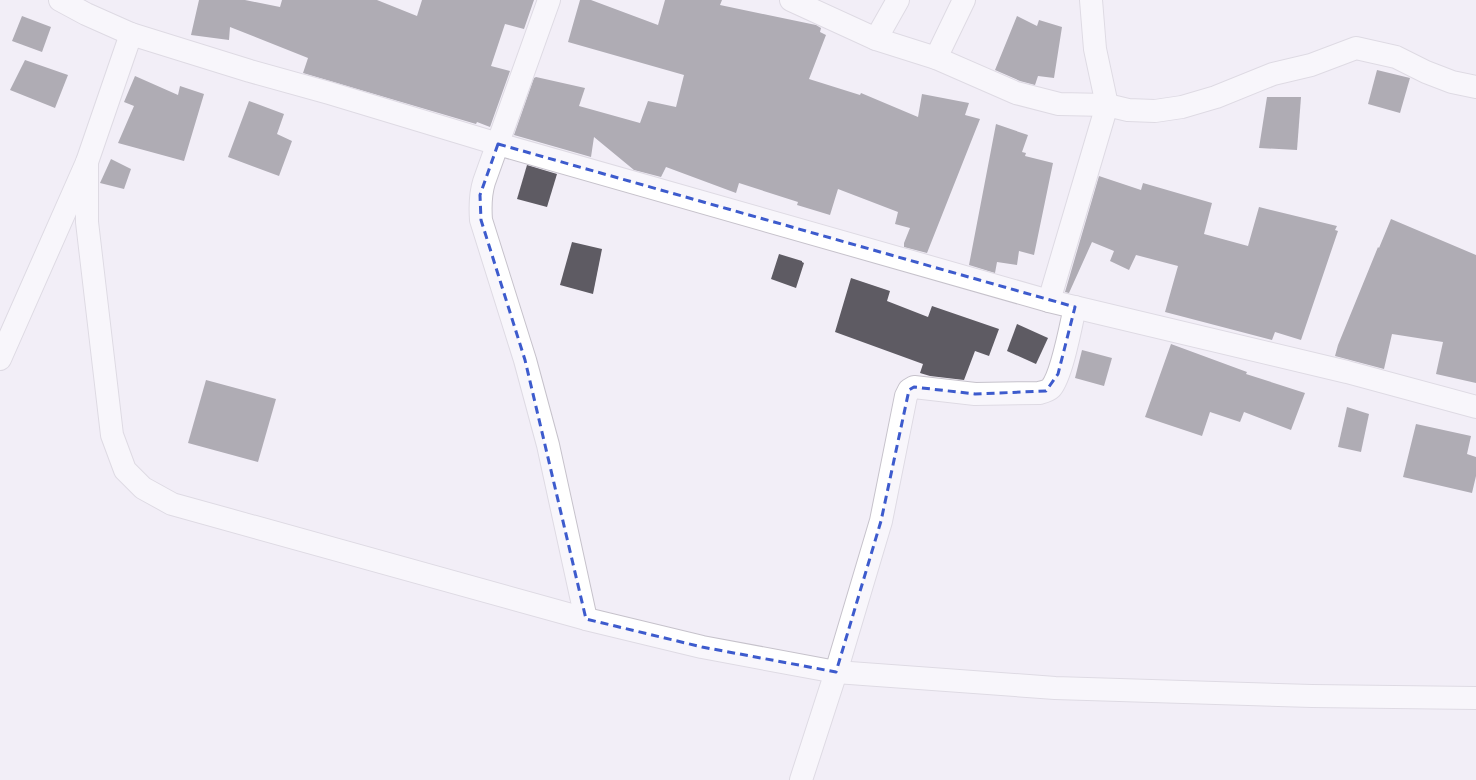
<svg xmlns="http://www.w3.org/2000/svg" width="1476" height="780" viewBox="0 0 1476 780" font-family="Barlow,sans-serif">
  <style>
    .building { fill: #5e5b63 }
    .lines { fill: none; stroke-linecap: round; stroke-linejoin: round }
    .minor-casing { stroke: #c6c2cb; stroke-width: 24 }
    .minor { stroke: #fff; stroke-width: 22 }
    .marked { fill: none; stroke: #3d5bcd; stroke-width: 3; stroke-dasharray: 8 5; stroke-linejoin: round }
  </style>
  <rect width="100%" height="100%" fill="#f2eef7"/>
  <g class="building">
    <polygon points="199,0 245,0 280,7 282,0 377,0 417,16 422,0 534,0 524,29 505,24 491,66 510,71 490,127 477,122 476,124 303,73 308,58 230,27 229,40 191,35"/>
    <polygon points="580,0 591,0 658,25 665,0 722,0 720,5 816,25 821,28 820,32 826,35 809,79 860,95 861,93 918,117 922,94 969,103 965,115 980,119 927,253 904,247 904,243 910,228 895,224 898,212 838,189 830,215 797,205 798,202 739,183 736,193 666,167 661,177 634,170 594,137 591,157 514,135 534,78 536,77 585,88 579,106 640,123 648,101 676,107 684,75 568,42"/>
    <polygon points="22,16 51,27 42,52 12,41"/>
    <polygon points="1017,16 1037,26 1039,20 1062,27 1054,78 1038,76 1035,85 1020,81 995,70"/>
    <polygon points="25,60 68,75 55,108 10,90"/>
    <polygon points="1377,70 1410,78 1400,113 1368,104"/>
    <polygon points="135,76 178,95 180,86 204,94 184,161 118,143 134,106 124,102"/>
    <polygon points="1267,97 1301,97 1297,150 1259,148"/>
    <polygon points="249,101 284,114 277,134 292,141 279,176 228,157"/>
    <polygon points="996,124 1028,135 1022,152 1026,153 1025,156 1053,163 1034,255 1019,251 1017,265 997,262 995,273 969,265"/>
    <polygon points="111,159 131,169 124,189 100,183"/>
    <polygon points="527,165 557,174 547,207 517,199"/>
    <polygon points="1099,176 1141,190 1143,183 1212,203 1204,234 1248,246 1259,207 1337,226 1335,230 1338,231 1301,340 1275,332 1272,340 1165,312 1178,266 1136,255 1129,270 1110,261 1114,251 1092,242 1069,293 1065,292"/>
    <polygon points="1391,219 1476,255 1476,383 1436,374 1443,342 1392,334 1384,369 1335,356 1338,345 1378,247 1379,248"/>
    <polygon points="572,242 602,249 593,294 560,285"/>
    <polygon points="779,254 802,261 802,262 804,263 796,288 771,279"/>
    <polygon points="851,278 890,291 887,301 928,317 932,306 999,329 989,356 975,351 964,380 930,376 920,373 923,364 835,332"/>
    <polygon points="1017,324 1048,338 1036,364 1007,351"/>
    <polygon points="1171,344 1247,372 1246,374 1305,393 1291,430 1244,412 1240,422 1210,412 1202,436 1145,417"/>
    <polygon points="1082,350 1112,358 1104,386 1075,378"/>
    <polygon points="206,380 276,399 258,462 188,443"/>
    <polygon points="1347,407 1369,414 1361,452 1338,447"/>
    <polygon points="1416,424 1471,436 1467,454 1476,457 1476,476 1472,493 1403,477"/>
  </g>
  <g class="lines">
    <defs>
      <g id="minor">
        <polyline points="60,0 86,14 131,34 250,71 329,93 498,144 1049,301 1347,372 1476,407"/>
        <path d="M549,0L484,182C480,195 480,206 481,220L525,360L548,445L586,619"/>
        <polyline points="791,0 876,39 936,58 1016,93 1059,104 1107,105 1128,110 1155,111 1182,107 1216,97 1273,74 1311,65 1356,48 1396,57 1426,72 1452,82 1476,87"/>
        <polyline points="876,39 898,0"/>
        <polyline points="936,58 964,0"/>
        <polyline points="87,162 87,222 112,435 125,470 143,488 172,504 586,619 702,647 836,672 1055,688 1312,696 1476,698"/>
        <polyline points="1049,301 1107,105 1095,49 1091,0"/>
        <polyline points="0,359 87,162 131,34"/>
        <path d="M801,780L836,672L881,521L906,396L909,390L914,387L975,394L1039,393C1043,392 1048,391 1051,388C1062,375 1071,325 1075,307"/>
      </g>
    </defs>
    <use href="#minor" class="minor-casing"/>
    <use href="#minor" class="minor"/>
  </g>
  <path d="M0 0H1476V780H0ZM498,144L1075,307L1058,374L1046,391L975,394L914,387L909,390L881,521L836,672L702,647L586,619L525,360L481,220L480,195Z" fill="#f2eef7" fill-opacity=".55" fill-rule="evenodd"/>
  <path class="marked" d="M498,144L1075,307L1058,374L1046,391L975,394L914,387L909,390L881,521L836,672L702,647L586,619L525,360L481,220L480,195Z"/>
</svg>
